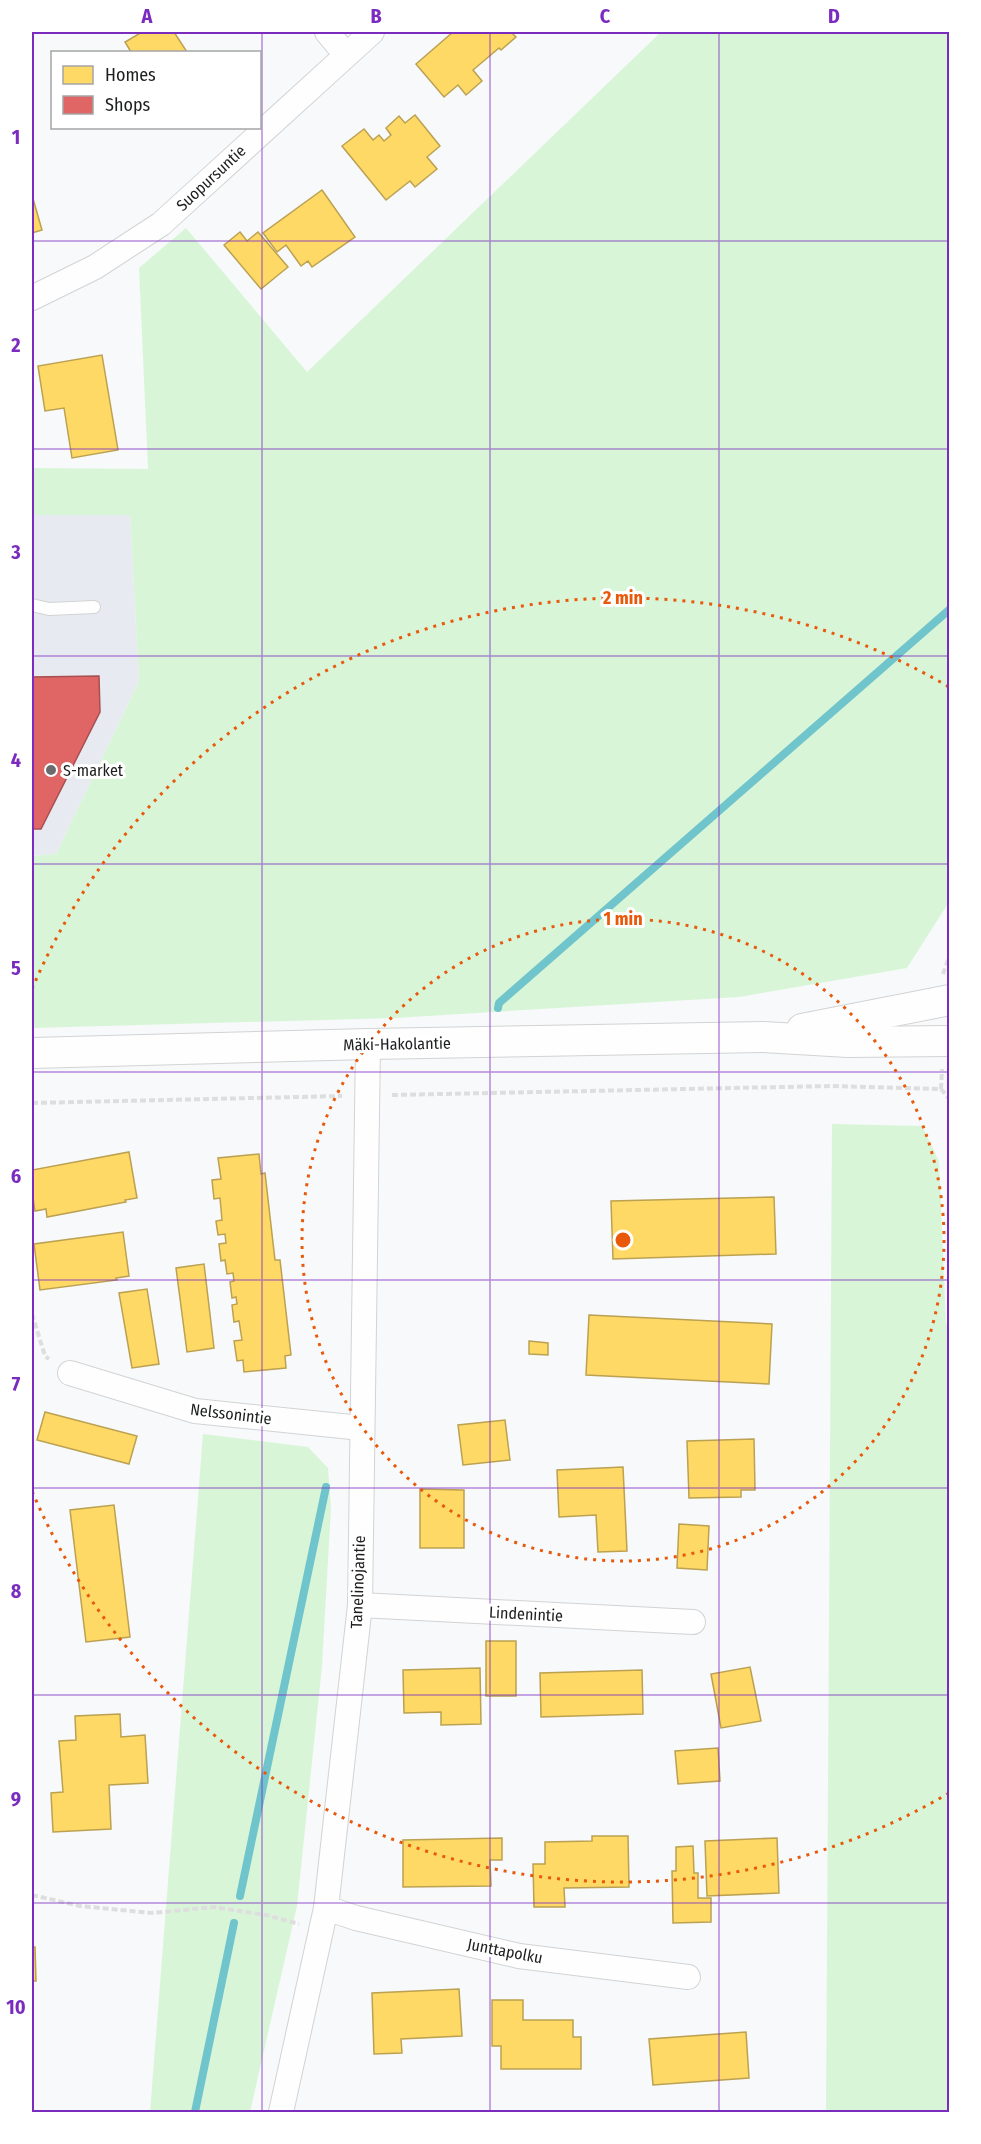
<svg xmlns="http://www.w3.org/2000/svg" width="981" height="2144" viewBox="0 0 981 2144" font-family="'Fira Sans Condensed',sans-serif">
  <style>
    .built { fill: #e8eaf1 }
    .green { fill: #d9f5d8 }
    .homes { fill: #ffd966; stroke: #bba151; stroke-width: 1.5 }
    .shops { fill: #e06666; stroke: #a65051; stroke-width: 1.5 }
    .lines { fill: none; stroke-linecap: round; stroke-linejoin: round }
    .stream { stroke: #70c4cb; stroke-width: 8 }
    .service-casing { stroke: #d2d3d4; stroke-width: 14 }
    .minor-casing { stroke: #d2d3d4; stroke-width: 26 }
    .tertiary-casing { stroke: #d2d3d4; stroke-width: 32 }
    .path { stroke: #dedede; stroke-width: 4; stroke-dasharray: 6 3; stroke-linecap: butt }
    .service { stroke: #fefefe; stroke-width: 12 }
    .minor { stroke: #fefefe; stroke-width: 24 }
    .tertiary { stroke: #fefefe; stroke-width: 30 }
    .grid { fill: none; stroke: #7b2cbf; stroke-width: 1.5; stroke-opacity: 0.55 }
    .ring { fill: none; stroke: #e8590c; stroke-width: 3; stroke-dasharray: 3 6 }
    .poi-dot { fill: #696b6c; stroke: #fff; stroke-width: 2 }
    .labels { text-anchor: middle; dominant-baseline: central; stroke-width: 6; stroke-linejoin: round; paint-order: stroke }
    .street-label { font-size: 16px; fill: #1d1e1f; stroke: #fff }
    .poi-label { font-size: 16px; fill: #1d1e1f; stroke: #fff; text-anchor: start }
    .centre { fill: #e8590c; stroke: #fff; stroke-width: 3 }
    .ring-label { font-size: 18px; text-anchor: middle; font-weight: bold; fill: #e8590c; stroke: #fff; stroke-width: 6; stroke-linejoin: round; paint-order: stroke }
    .neatline { fill: none; stroke: #7b2cbf; stroke-width: 2 }
    .grid-label { font-size: 20px; text-anchor: middle; font-weight: bold; fill: #7b2cbf }
  </style>
  <rect width="100%" height="100%" fill="#f7f9fb"/>
  <polygon class="built" points="32,515 130,515 139,681 56,854 32,856"/>
  <g class="green">
    <polygon points="661,32 949,32 949,902 907,968 739,997 395,1018 32,1028 32,856 56,854 139,681 130,515 32,515 32,468 148,469 139,268 186,228 307,372"/>
    <polygon points="832,1124 922,1126 939,1161 946,1323 950,1326 949,2112 826,2112"/>
    <polygon points="203,1434 308,1447 328,1468 331,1508 322,1666 297,1906 250,2112 150,2112"/>
  </g>
  <g class="homes">
    <polygon points="142,32 174,32 187,52 131,52 125,42"/>
    <polygon points="453,32 511,32 516,37 501,50 499,48 473,70 482,81 466,95 458,85 444,97 416,64"/>
    <polygon points="415,115 440,146 427,157 437,169 415,187 410,181 386,200 342,146 364,129 373,140 379,135 384,141 391,135 386,128 399,116 405,123"/>
    <polygon points="322,190 355,237 312,267 308,261 301,266 286,245 277,252 263,233"/>
    <polygon points="32,195 42,230 32,233"/>
    <polygon points="240,232 247,241 258,232 288,267 261,289 224,245"/>
    <polygon points="102,355 118,450 72,458 64,408 45,411 38,366"/>
    <polygon points="129,1152 137,1198 125,1200 126,1202 47,1217 46,1209 35,1211 32,1191 32,1170"/>
    <polygon points="259,1154 261,1174 265,1173 275,1260 280,1260 291,1355 285,1356 286,1368 244,1372 243,1360 237,1361 234,1341 242,1340 239,1321 234,1322 232,1305 237,1304 236,1297 232,1298 230,1282 234,1281 233,1273 227,1274 225,1260 221,1261 219,1244 226,1243 225,1234 218,1235 216,1221 222,1220 220,1198 214,1199 212,1180 221,1179 218,1158"/>
    <polygon points="774,1197 776,1254 613,1259 611,1201"/>
    <polygon points="123,1232 129,1276 116,1278 117,1280 40,1290 34,1244"/>
    <polygon points="204,1264 214,1348 187,1352 176,1268"/>
    <polygon points="147,1289 159,1364 132,1368 119,1293"/>
    <polygon points="589,1315 772,1324 769,1384 586,1375"/>
    <polygon points="529,1341 548,1343 548,1355 529,1354"/>
    <polygon points="45,1412 137,1436 129,1464 37,1440"/>
    <polygon points="505,1420 510,1460 463,1465 458,1425"/>
    <polygon points="754,1439 755,1490 741,1490 741,1497 689,1498 687,1441"/>
    <polygon points="623,1467 627,1551 598,1552 596,1515 559,1517 557,1470"/>
    <polygon points="420,1489 464,1490 464,1548 420,1548"/>
    <polygon points="114,1505 130,1637 86,1642 70,1510"/>
    <polygon points="679,1524 709,1526 707,1570 677,1568"/>
    <rect x="486" y="1641" width="30" height="55"/>
    <polygon points="750,1667 761,1721 721,1728 711,1674"/>
    <polygon points="480,1668 481,1724 441,1725 441,1712 404,1713 403,1670"/>
    <polygon points="642,1670 643,1714 541,1717 540,1673"/>
    <polygon points="120,1714 121,1737 145,1735 148,1783 109,1785 111,1829 53,1832 51,1793 63,1792 59,1741 76,1740 75,1716"/>
    <polygon points="718,1748 720,1781 678,1784 675,1751"/>
    <polygon points="592,1836 628,1836 629,1887 564,1888 565,1907 534,1907 533,1864 545,1864 545,1842 592,1841"/>
    <polygon points="502,1838 502,1860 490,1860 491,1886 403,1887 403,1840"/>
    <polygon points="777,1838 779,1893 707,1896 705,1841"/>
    <polygon points="693,1846 694,1873 698,1873 698,1898 711,1898 711,1922 673,1923 672,1871 676,1871 676,1847"/>
    <polygon points="32,1947 35,1947 36,1981 32,1981"/>
    <polygon points="459,1989 462,2036 401,2039 402,2053 374,2054 372,1993"/>
    <polygon points="492,2000 523,2000 523,2020 573,2020 573,2037 581,2037 581,2069 501,2069 501,2046 492,2046"/>
    <polygon points="746,2032 749,2078 653,2085 649,2039"/>
  </g>
  <polygon class="shops" points="99,676 100,712 41,829 32,829 32,677"/>
  <g class="lines">
    <g class="stream">
      <polyline points="498,1008 499,1003 950,609"/>
      <polyline points="240,1896 326,1487"/>
      <polyline points="195,2112 234,1923"/>
    </g>
    <defs>
      <polyline id="service" points="32,605 49,609 94,607"/>
      <g id="minor">
        <polyline points="327,32 346,55"/>
        <polyline points="32,298 95,267 161,224 372,32"/>
        <polyline points="70,1373 195,1411 361,1428"/>
        <polyline points="360,1605 693,1622"/>
        <polyline points="326,1908 356,1918 519,1956 688,1977"/>
        <polyline points="281,2112 326,1908 360,1605 368,1044"/>
      </g>
      <g id="tertiary">
        <polyline points="802,1029 950,1000"/>
        <polyline points="32,1053 368,1044 763,1037 848,1042 950,1041"/>
      </g>
    </defs>
    <use href="#service" class="service-casing"/>
    <use href="#minor" class="minor-casing"/>
    <use href="#tertiary" class="tertiary-casing"/>
    <g class="path">
      <polyline points="943,974 950,954"/>
      <polyline points="941,1089 942,1069"/>
      <polyline points="392,1095 831,1086 941,1089 950,1100"/>
      <polyline points="32,1103 342,1096"/>
      <polyline points="32,1314 45,1356 49,1359"/>
      <polyline points="32,1895 80,1906 152,1913 214,1907 266,1915 299,1924"/>
    </g>
    <use href="#service" class="service"/>
    <use href="#minor" class="minor"/>
    <use href="#tertiary" class="tertiary"/>
  </g>
  <path class="grid" d="M262,32V2112M490,32V2112M719,32V2112M32,241H950M32,449H950M32,656H950M32,864H950M32,1072H950M32,1280H950M32,1488H950M32,1695H950M32,1903H950"/>
  <g class="ring">
    <circle cx="623" cy="1240" r="321"/>
    <path d="M949 1793A642 642 0 0 1 32 1491M32 989A642 642 0 0 1 949 687"/>
  </g>
  <circle class="poi-dot" cx="51" cy="770" r="6"/>
  <g class="labels">
    <g class="street-label">
      <text transform="translate(211 178) rotate(-43)">Suopursuntie</text>
      <text transform="translate(397 1044) rotate(-1)">Mäki-Hakolantie</text>
      <text transform="translate(231 1414) rotate(7)">Nelssonintie</text>
      <text transform="translate(358 1582) rotate(-88)">Tanelinojantie</text>
      <text transform="translate(526 1614) rotate(3)">Lindenintie</text>
      <text transform="translate(505 1951) rotate(11)">Junttapolku</text>
    </g>
    <g class="poi-label">
      <text x="63" y="770">S-market</text>
    </g>
  </g>
  <circle cx="623" cy="1240" r="9" class="centre"/>
  <g class="ring-label">
    <text x="623" y="604">2 min</text>
    <text x="623" y="925">1 min</text>
  </g>
  <rect width="981" height="2144" fill="none" stroke="#ffffff" stroke-width="66"/>
  <rect x="51" y="51" width="210" height="78" fill="#ffffff" stroke="#a5a5a5" stroke-width="1.5"/>
  <rect x="63" y="66" width="30" height="18" fill="#ffd966" stroke="#a5a5a5" stroke-width="1.5"/>
  <text x="105" y="81" font-size="18" fill="#1d1e1f">Homes</text>
  <rect x="63" y="96" width="30" height="18" fill="#e06666" stroke="#a5a5a5" stroke-width="1.5"/>
  <text x="105" y="111" font-size="18" fill="#1d1e1f">Shops</text>
  <rect x="33" y="33" width="915" height="2078" class="neatline"/>
  <g class="grid-label">
    <text x="147" y="23">A</text>
    <text x="376" y="23">B</text>
    <text x="605" y="23">C</text>
    <text x="834" y="23">D</text>
    <text x="16" y="144">1</text>
    <text x="16" y="352">2</text>
    <text x="16" y="559">3</text>
    <text x="16" y="767">4</text>
    <text x="16" y="975">5</text>
    <text x="16" y="1183">6</text>
    <text x="16" y="1391">7</text>
    <text x="16" y="1598">8</text>
    <text x="16" y="1806">9</text>
    <text x="16" y="2014">10</text>
  </g>
</svg>
